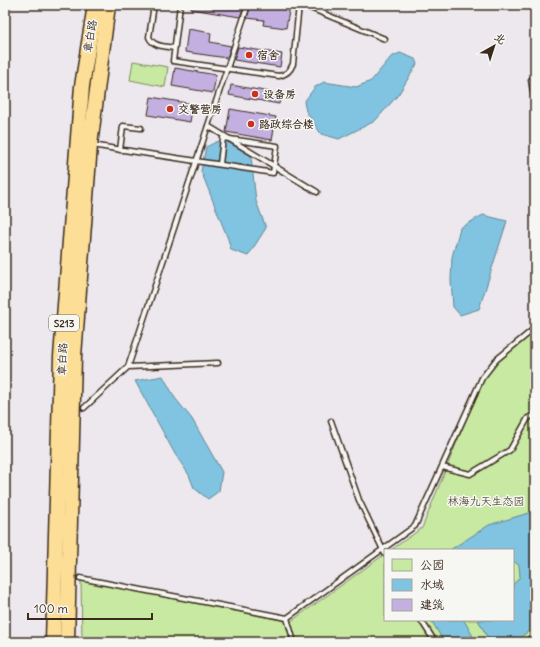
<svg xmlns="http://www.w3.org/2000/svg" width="540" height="647" viewBox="0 0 540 647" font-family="Delius,'LXGW WenKai TC',sans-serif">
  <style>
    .green { fill: #c7e9a1; stroke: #818a60 }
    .water { fill: #80c4e1; stroke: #648693 }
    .building { fill: #c3b0e0; stroke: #3b2a1e }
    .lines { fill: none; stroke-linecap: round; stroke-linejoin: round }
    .service-casing { stroke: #3b2a1e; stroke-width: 7 }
    .trunk-casing { stroke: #3b2a1e; stroke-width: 17 }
    .service { stroke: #f6f6f2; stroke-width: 4 }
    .trunk { stroke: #fcde96; stroke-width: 14 }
    .poi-dot { fill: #c8321e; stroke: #f6f6f2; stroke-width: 1.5 }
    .labels { text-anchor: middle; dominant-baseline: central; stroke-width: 3; stroke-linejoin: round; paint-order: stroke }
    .shield { fill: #f6f6f2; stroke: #73675e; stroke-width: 1 }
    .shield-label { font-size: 10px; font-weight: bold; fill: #3b2a1e }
    .street-label { font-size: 11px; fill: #3b2a1e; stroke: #f6f6f2 }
    .poi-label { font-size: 11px; font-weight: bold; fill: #3b2a1e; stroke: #f6f6f2; text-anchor: start }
    .park-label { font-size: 11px; fill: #575038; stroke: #f6f6f2 }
  </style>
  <rect width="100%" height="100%" fill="#ece8ee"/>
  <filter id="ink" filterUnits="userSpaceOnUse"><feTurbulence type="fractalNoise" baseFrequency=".025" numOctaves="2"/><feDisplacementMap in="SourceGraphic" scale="8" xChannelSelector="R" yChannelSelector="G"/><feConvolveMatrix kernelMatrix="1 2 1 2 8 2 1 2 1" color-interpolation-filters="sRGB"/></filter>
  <g filter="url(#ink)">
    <g class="green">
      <polygon points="133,61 168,67 165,87 130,80"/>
      <polygon points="535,325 535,642 82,642 81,580 290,622 385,554 385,620 513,620 513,550 391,550 422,528 486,370"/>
    </g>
    <g class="water">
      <polygon points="400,53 415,59 417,64 398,95 375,121 339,139 321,134 306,111 304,102 315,87 324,82 356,87 371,81 391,57"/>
      <polygon points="226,141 251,156 256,201 266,228 248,256 231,250 228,239 201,171 206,147 216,142"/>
      <polygon points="483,215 507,221 479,309 460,315 453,307 451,280 452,257 460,228"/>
      <polygon points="163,376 175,398 192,419 222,472 219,491 208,499 194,488 189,475 175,454 135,381"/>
      <polygon points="535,511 535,626 515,642 490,642 478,620 513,620 513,585 520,577 519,565 513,561 513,550 450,550 489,525"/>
      <polygon points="431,620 464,620 476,642 444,642"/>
    </g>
    <g class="building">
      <polygon points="191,5 244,5 240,17 191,9"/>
      <polygon points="251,5 290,6 286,28 263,25 264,20 247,18"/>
      <polygon points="188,29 211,33 210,42 231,46 227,58 185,52"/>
      <polygon points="238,47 282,54 280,67 234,60"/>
      <polygon points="175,68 216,75 213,93 172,86"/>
      <polygon points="231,85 281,94 279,104 229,95"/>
      <polygon points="151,97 193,104 190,122 148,115"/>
      <polygon points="230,109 276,117 272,140 226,132"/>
    </g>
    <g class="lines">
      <defs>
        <g id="service">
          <path d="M154,5L149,37C153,47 165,46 174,48"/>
          <path d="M180,5L173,61L279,76C287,74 290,71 293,64L299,5"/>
          <polyline points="303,5 385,39"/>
          <polyline points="535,78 531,80 535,103"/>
          <polyline points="208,126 317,192"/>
          <path d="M92,145C153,155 213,163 273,173L277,146L223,138L220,164"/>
          <polyline points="120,150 123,126 141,128"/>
          <polyline points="128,367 248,5"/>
          <polyline points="84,408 128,367 218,363"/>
          <polyline points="331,421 359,500 385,554"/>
          <polyline points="442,467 470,474 510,450 528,418 535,415"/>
          <polyline points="80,578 287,618 415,526 482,378 496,360 535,328"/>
          <polyline points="287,618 294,642"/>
          <polyline points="421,620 435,642"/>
          <polyline points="527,642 535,634"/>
        </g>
        <g id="trunk">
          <polyline points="53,642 61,357 82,86 95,5"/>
          <polyline points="67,642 74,356 90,145 108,5"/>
        </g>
      </defs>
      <use href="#service" class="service-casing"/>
      <use href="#trunk" class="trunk-casing"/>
      <use href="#service" class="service"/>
      <use href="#trunk" class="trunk"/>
    </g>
  </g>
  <g class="poi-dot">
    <circle cx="249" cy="55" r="4"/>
    <circle cx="255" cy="94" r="4"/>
    <circle cx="170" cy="109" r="4"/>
    <circle cx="251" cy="124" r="4"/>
  </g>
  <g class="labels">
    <rect class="shield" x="49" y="315" width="30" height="16" rx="3"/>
    <g class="shield-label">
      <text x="64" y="323">S213</text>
    </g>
    <g class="street-label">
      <text transform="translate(90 36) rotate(-81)">章白路</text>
      <text transform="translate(62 359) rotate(-87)">章白路</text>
    </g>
    <g class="poi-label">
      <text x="257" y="55">宿舍</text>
      <text x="263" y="94">设备房</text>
      <text x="178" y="109">交警营房</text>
      <text x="259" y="124">路政综合楼</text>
    </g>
    <g class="park-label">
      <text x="486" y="501">林海九天生态园</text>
    </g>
  </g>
  <rect width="540" height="647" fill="none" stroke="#f6f6f2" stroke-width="20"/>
  <rect x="10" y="10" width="520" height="627" fill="none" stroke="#3b2a1e" stroke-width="1.5" filter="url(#ink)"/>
  <rect x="384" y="549" width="130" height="72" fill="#f6f6f2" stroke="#aba49d"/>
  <rect x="392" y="559" width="20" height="12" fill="#c7e9a1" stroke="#aba49d"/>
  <text x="420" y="569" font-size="12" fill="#3b2a1e">公园</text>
  <rect x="392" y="579" width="20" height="12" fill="#80c4e1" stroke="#aba49d"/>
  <text x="420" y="589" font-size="12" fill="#3b2a1e">水域</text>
  <rect x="392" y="599" width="20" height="12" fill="#c3b0e0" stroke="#aba49d"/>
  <text x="420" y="609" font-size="12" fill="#3b2a1e">建筑</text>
  <g transform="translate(494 46) rotate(39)" stroke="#f6f6f2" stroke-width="3" paint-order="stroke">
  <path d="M0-3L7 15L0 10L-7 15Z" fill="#3b2a1e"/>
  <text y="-6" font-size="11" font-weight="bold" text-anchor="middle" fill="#3b2a1e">北</text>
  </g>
  <path d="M28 613v6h124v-6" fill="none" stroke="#3b2a1e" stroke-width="2"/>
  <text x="34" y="613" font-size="12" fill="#3b2a1e" stroke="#f6f6f2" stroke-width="3" paint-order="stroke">100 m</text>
</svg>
